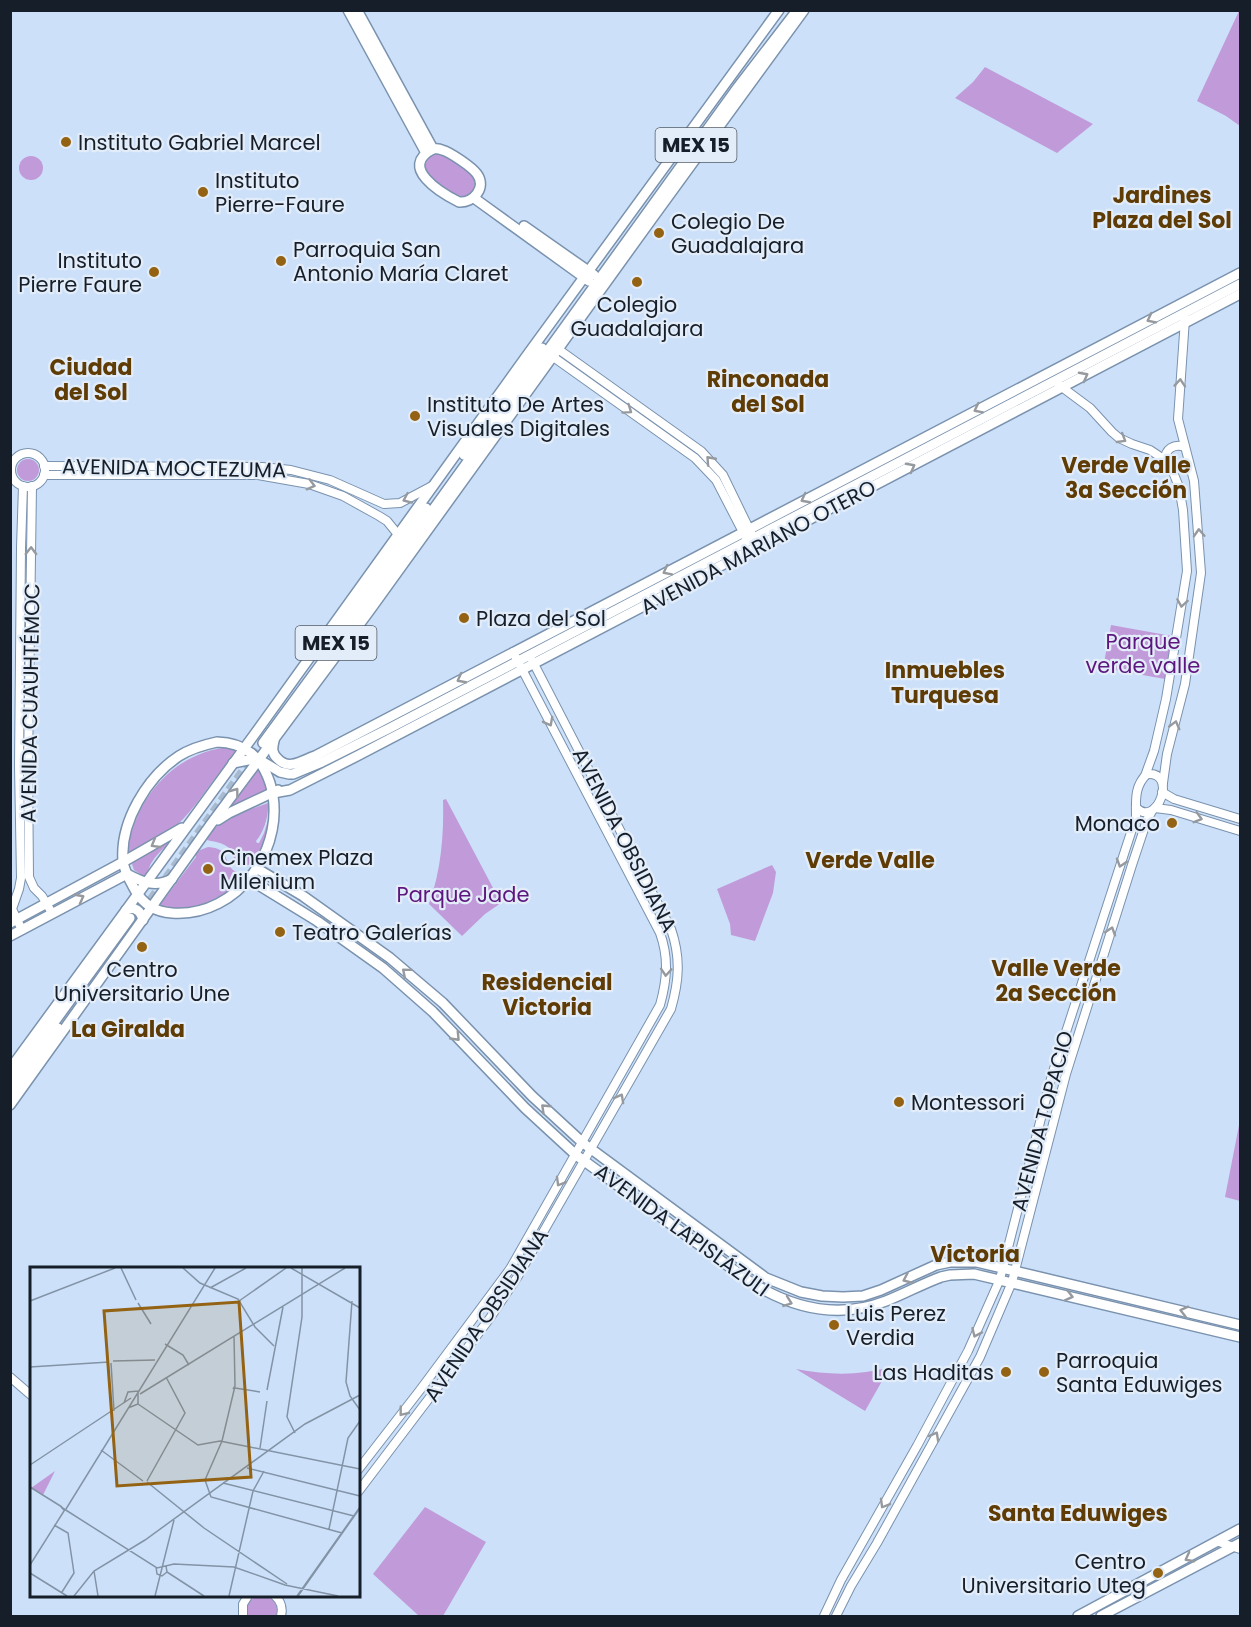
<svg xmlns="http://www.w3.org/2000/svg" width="1251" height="1627" viewBox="0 0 1251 1627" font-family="Poppins,sans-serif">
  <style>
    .green { fill: #c19bd9 }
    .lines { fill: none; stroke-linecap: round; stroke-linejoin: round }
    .major-tunnel { stroke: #a7bacf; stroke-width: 9; stroke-dasharray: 9 4.5; stroke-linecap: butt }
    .minor-casing { stroke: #7a92ae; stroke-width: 10 }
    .major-casing { stroke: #7a92ae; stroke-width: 12 }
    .minor { stroke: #fff; stroke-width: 8 }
    .major { stroke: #fff; stroke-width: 9 }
    .oneway { stroke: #969a9f }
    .poi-dot { fill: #946213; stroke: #e3edf9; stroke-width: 2 }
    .labels { text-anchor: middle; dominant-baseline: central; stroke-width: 4.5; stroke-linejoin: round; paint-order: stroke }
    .shield { fill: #e3edf9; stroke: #535c67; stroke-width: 1.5 }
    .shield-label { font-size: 20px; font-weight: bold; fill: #151e29 }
    .poi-label { font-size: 21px; fill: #151e29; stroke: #e3edf9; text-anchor: start }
    .street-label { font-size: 21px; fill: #151e29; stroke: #e3edf9 }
    .park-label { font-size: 21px; fill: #5c167d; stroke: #e3edf9 }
    .neighbourhood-label { font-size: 22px; font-weight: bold; fill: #5f3c05; stroke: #e3edf9 }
    .inset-road { fill: none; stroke: #8393a6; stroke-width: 1.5 }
    .view { fill: #946213; fill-opacity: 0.15; stroke: #946213; stroke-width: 3 }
    .inset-edge { fill: none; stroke: #151e29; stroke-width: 3 }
  </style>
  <rect width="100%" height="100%" fill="#cce1f9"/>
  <g class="green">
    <polygon points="1239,11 1240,11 1240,126 1226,116 1197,101"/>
    <polygon points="985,67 1093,124 1057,153 955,98 973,82"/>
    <path d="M441,152L474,176C477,188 473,193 463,199L457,197L425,175C420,159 427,154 441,152Z"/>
    <circle cx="31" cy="168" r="12"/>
    <circle cx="28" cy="470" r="11"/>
    <polygon points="1111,625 1172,636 1165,679 1103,668"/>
    <path d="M231,747L239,752C214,774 200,804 176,826C163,838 144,846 129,855C127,846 130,837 133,828C147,784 185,750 231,747Z"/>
    <path d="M256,767H261L268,791L230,810L226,807C238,795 252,784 256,767Z"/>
    <path d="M446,799L501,903L485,914L462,936L429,904C441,871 444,835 443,800Z"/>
    <path d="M268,803C269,815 264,832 256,841L257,843H259L264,833L270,814C271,828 266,838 261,851C258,861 246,872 236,861C233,857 232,852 229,848C222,842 214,842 207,840C215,818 248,811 268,803Z"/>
    <path d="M170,840V843C162,849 152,859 149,868C148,871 147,874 145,877L134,870L132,864L134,862Z"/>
    <path d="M208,847C231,849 222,859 233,870C233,870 241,875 242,875C234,895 189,914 168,910C165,910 162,908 159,906L196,857L195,854L200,850Z"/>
    <polygon points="772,865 776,872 773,893 755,941 731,935 730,924 717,889"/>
    <polygon points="1240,1120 1240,1201 1225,1197"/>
    <path d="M890,1367L865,1411L796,1369C828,1375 859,1376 890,1367Z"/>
    <polygon points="425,1507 486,1542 443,1616 419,1616 373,1574"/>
    <path d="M258,1596C271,1595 280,1603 276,1616H248C245,1607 249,1599 258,1596Z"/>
  </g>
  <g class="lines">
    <polyline class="major-tunnel" points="135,922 263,743"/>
    <defs>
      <g id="minor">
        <polyline points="558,349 701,451 723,475 756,543"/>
        <polyline points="549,354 695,458 716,480 745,536"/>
        <polyline points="1059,385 1090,408 1112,432 1119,438 1132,444 1150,450 1165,460 1173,472 1179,487 1183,510 1187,571 1166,699 1154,751 1145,776"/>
        <circle cx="28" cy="470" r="17"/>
        <path d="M1165,460C1165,449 1174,443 1185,447"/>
        <polyline points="44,466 262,467 291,470 330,480 384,504 400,503 432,486"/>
        <polyline points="44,475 258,475 309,484 343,496 379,516 387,521 400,537"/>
        <polyline points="32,486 28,766 29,877 34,888 42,896 52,913"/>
        <polyline points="1163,783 1167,754 1185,684 1201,573 1194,481 1178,419 1185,319"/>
        <polyline points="1162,792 1174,799 1240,819"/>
        <polyline points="1155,808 1171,810 1240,831"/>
        <polyline points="22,930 12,909 19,889 21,878 19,766 21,548 23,486"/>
        <polyline points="10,1377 32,1396"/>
        <path d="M358,1470L420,1390L510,1269L660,1005C667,980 669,958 660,933L513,652"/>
        <path d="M358,1492L490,1318L518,1276L671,1009C679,981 681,958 671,929L532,660"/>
        <polyline points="1219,1542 1240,1549"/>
        <path d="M275,1596C281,1601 283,1609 281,1616"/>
        <polyline points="243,1616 243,1604 248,1596"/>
        <path d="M824,1616L841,1580L917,1446L968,1351L1000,1279L1052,1075L1136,817C1136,801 1134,786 1147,774C1179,771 1156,830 1136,807"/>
        <polyline points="836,1616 851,1586 877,1543 980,1357 1012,1282 1066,1074 1132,865 1147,820 1152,811"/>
      </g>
      <g id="major">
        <polyline points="348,10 426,153"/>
        <polyline points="357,10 433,149"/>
        <path d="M433,149C436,149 438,148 442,150C450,152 472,167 477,174C487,188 473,203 459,202C441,193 398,167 433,149Z"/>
        <polyline points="474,198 589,281"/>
        <polyline points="524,226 594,275"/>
        <polyline points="464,455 542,348"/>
        <polyline points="322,653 426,508"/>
        <path d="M274,741C272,749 272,754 278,759C289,771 303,760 315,756L1240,273"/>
        <path d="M217,742C245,743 261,756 270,783C289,845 239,918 172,913C156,912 143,904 135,890C130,881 124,871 123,861C120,822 147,777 179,756C190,749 203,745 217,742Z"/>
        <polyline points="263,743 352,622 738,87 795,13"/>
        <polyline points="233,763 248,760 260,760 280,772 289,774 293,774 322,762 390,728 1240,284"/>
        <polyline points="273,793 290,790 359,755 1240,294"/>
        <polyline points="218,820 229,813 278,790"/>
        <polyline points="256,868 303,896 390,958 443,1003 532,1096 583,1143 766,1278 801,1292 822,1296 843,1297 863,1296 881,1290 936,1265 950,1262 977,1262 1240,1325"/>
        <path d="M249,879L317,921L383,968L433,1012L525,1108L576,1155L749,1281C791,1308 837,1320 886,1301C904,1294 922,1284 941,1277L950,1275L974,1274L1240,1337"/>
        <path d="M126,910C135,906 141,911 143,920"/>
        <polyline points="10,923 123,862 182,828"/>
        <path d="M10,936L127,874C142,882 155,888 172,879"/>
        <polyline points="10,1069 254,735 528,354 779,10"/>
        <polyline points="10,1083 130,918"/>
        <polyline points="10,1094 58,1028"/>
        <polyline points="10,1105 211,824 370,610 651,220 804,10"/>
        <polyline points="1078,1616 1240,1529"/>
        <polyline points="1101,1616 1240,1543"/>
      </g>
    </defs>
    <use href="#minor" class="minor-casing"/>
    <use href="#major" class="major-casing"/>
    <use href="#minor" class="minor"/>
    <use href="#major" class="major"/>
  </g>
  <defs><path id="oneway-chevron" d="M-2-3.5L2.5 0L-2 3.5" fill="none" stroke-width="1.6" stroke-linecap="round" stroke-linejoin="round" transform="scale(1.5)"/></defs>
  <g class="oneway">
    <use href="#oneway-chevron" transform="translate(1151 319) rotate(153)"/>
    <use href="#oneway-chevron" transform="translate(1084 376) rotate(-28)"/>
    <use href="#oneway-chevron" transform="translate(1180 383) rotate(-86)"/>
    <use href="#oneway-chevron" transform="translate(978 409) rotate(153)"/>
    <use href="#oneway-chevron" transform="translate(628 410) rotate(35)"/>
    <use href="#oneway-chevron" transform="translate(1122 439) rotate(31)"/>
    <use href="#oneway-chevron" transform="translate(710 460) rotate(-132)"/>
    <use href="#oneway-chevron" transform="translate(911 467) rotate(-28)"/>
    <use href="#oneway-chevron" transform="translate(311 485) rotate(15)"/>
    <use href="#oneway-chevron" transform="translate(407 499) rotate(156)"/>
    <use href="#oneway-chevron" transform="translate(805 499) rotate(152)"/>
    <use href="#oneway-chevron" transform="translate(1199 533) rotate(-93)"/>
    <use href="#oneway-chevron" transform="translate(31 551) rotate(-89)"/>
    <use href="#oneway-chevron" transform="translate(667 571) rotate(153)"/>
    <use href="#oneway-chevron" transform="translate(1182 603) rotate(99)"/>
    <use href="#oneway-chevron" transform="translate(461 679) rotate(152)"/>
    <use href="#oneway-chevron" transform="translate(549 722) rotate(62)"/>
    <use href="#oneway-chevron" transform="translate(1175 725) rotate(-75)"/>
    <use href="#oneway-chevron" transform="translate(235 792) rotate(-53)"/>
    <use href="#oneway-chevron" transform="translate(1198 818) rotate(16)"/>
    <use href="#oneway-chevron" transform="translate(155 844) rotate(150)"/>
    <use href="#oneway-chevron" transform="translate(1121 863) rotate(108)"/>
    <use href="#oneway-chevron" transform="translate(80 898) rotate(-28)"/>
    <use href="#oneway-chevron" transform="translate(1111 931) rotate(-72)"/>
    <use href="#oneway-chevron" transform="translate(406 972) rotate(-140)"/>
    <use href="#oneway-chevron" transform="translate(666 972) rotate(94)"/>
    <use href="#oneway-chevron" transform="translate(456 1037) rotate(46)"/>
    <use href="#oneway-chevron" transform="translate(620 1098) rotate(-61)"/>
    <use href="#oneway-chevron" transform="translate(545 1108) rotate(-137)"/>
    <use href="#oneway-chevron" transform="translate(560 1182) rotate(120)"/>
    <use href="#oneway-chevron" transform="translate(907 1279) rotate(156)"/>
    <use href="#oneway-chevron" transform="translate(1069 1296) rotate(14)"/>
    <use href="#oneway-chevron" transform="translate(788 1302) rotate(20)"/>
    <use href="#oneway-chevron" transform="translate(1184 1311) rotate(-166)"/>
    <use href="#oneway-chevron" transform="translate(976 1333) rotate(114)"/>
    <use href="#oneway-chevron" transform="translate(403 1412) rotate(128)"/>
    <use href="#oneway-chevron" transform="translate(935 1436) rotate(-61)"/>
    <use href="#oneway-chevron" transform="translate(884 1504) rotate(120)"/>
    <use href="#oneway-chevron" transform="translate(1189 1558) rotate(152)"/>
  </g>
  <g class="poi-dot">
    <circle cx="66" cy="142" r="6"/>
    <circle cx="203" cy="192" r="6"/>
    <circle cx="659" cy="233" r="6"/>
    <circle cx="281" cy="261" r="6"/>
    <circle cx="154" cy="272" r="6"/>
    <circle cx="637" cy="282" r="6"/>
    <circle cx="415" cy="416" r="6"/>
    <circle cx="464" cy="618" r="6"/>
    <circle cx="1172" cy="823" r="6"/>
    <circle cx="208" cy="869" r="6"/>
    <circle cx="280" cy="932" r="6"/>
    <circle cx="142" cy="947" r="6"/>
    <circle cx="899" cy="1102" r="6"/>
    <circle cx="834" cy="1325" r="6"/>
    <circle cx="1006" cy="1372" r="6"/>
    <circle cx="1044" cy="1372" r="6"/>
    <circle cx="1158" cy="1573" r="6"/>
  </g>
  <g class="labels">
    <g class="shield">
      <rect x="655.5" y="128" width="81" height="34" rx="4.5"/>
      <rect x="295.5" y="626" width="81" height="34" rx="4.5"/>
    </g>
    <g class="shield-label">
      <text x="696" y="145">MEX 15</text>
      <text x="336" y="643">MEX 15</text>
    </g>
    <g class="poi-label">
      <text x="78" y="142">Instituto Gabriel Marcel</text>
      <text x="215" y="180">Instituto<tspan x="215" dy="24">Pierre-Faure</tspan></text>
      <text x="671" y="221">Colegio De<tspan x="671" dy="24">Guadalajara</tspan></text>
      <text x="293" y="249">Parroquia San<tspan x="293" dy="24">Antonio María Claret</tspan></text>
      <text x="142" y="260" text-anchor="end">Instituto<tspan x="142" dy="24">Pierre Faure</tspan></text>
      <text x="637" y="304" text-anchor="middle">Colegio<tspan x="637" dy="24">Guadalajara</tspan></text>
      <text x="427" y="404">Instituto De Artes<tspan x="427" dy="24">Visuales Digitales</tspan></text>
      <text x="476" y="618">Plaza del Sol</text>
      <text x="1160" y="823" text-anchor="end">Monaco</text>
      <text x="220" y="857">Cinemex Plaza<tspan x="220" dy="24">Milenium</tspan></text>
      <text x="292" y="932">Teatro Galerías</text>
      <text x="142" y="969" text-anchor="middle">Centro<tspan x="142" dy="24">Universitario Une</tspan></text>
      <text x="911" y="1102">Montessori</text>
      <text x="846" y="1313">Luis Perez<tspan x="846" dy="24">Verdia</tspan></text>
      <text x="1056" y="1360">Parroquia<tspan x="1056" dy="24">Santa Eduwiges</tspan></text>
      <text x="994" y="1372" text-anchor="end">Las Haditas</text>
      <text x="1146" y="1561" text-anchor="end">Centro<tspan x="1146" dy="24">Universitario Uteg</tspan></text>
    </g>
    <g class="street-label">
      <text transform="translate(174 468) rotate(1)">AVENIDA MOCTEZUMA</text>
      <text transform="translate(758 547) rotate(-28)">AVENIDA MARIANO OTERO</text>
      <text transform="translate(30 703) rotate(-89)">AVENIDA CUAUHTÉMOC</text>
      <text transform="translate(625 840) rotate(63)">AVENIDA OBSIDIANA</text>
      <text transform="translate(1042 1121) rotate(-75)">AVENIDA TOPACIO</text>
      <text transform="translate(682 1230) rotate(36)">AVENIDA LAPISLÁZULI</text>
      <text transform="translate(486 1315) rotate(-56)">AVENIDA OBSIDIANA</text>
    </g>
    <g class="park-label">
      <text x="1143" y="641">Parque<tspan x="1143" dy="24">verde valle</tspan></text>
      <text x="463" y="894">Parque Jade</text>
    </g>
    <g class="neighbourhood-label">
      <text x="1162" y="195">Jardines<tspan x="1162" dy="25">Plaza del Sol</tspan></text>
      <text x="91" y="367">Ciudad<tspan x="91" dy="25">del Sol</tspan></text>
      <text x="768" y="379">Rinconada<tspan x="768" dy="25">del Sol</tspan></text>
      <text x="1126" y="465">Verde Valle<tspan x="1126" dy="25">3a Sección</tspan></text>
      <text x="945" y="670">Inmuebles<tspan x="945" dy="25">Turquesa</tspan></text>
      <text x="870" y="860">Verde Valle</text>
      <text x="1056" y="968">Valle Verde<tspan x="1056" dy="25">2a Sección</tspan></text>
      <text x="547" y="982">Residencial<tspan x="547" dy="25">Victoria</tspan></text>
      <text x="128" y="1029">La Giralda</text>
      <text x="975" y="1254">Victoria</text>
      <text x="1078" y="1513">Santa Eduwiges</text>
    </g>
  </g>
  <g transform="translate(30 1267)">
    <rect width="330" height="330" fill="#cce1f9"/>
    <path d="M25,204L13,228L1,221Z" fill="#c19bd9"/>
    <path class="inset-road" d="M91,1L106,33M153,1L170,16L208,32L225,60L244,79M261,1L330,41M180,21L216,1M0,34L85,1M209,34L256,1M322,34L316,115L320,129L330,143M108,36L121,57M204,69L205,119M135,77L153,88L159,98M83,94L125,93M81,96L84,144M0,100L79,95M205,121L230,125M203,122L205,119L192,174L175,213L181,230L312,266M237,123L253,40M110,127L315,1M94,136L98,125L108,124V137L98,141M108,137L168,178L190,174L330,202M265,166L257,150L272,50V1M230,181L237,134M71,183L113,214M0,198L101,131M217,201L330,229M117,214L155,146L136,110M117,215L174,261L257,317M193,216L324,249M0,220L32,240M36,242L185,1M35,244L31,240L127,301L144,297L204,300L255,318L308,329M24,258L38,266L44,306L32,325M299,262L318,171L330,154M0,298L34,244M126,300L127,307L132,309L137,305L136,299M64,304L68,329M137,305L174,329M0,306L37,329M44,329L64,304L115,273L275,157L330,128M125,329L144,253M199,329L223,224L234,204M267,329L330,240M268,329L330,241"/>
    <path class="view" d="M209,35L221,210L87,219L74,44Z"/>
    <rect width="330" height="330" class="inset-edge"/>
  </g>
  <rect width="1251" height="1627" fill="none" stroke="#151e29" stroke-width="24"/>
</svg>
